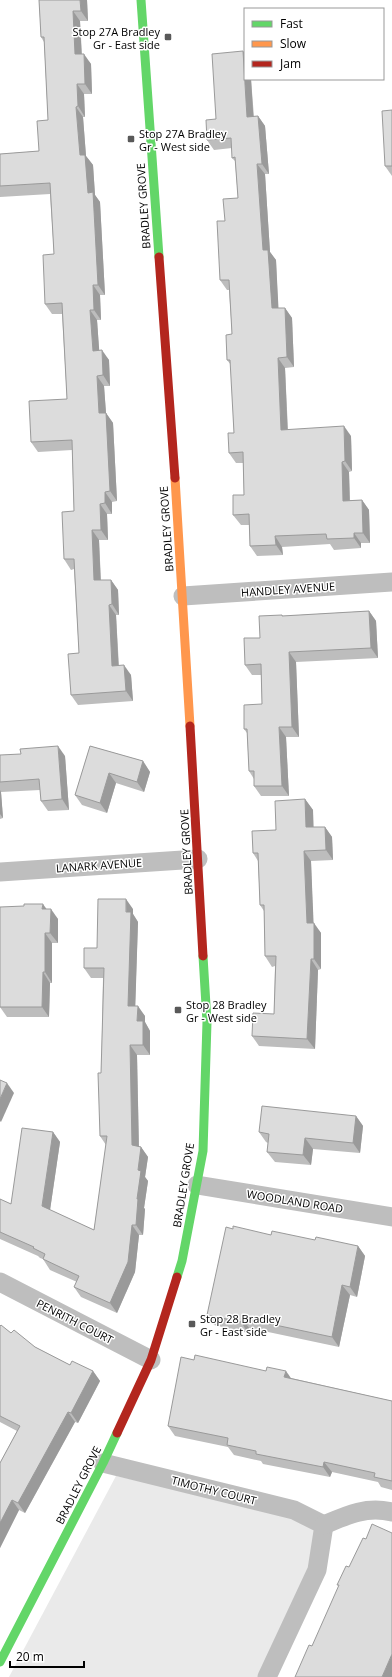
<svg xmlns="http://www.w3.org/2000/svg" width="392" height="1677" viewBox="0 0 392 1677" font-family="'Open Sans',sans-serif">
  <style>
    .park { fill: #eaeaea }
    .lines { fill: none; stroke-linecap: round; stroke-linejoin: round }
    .street { stroke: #bebebe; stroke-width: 19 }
    .fast { stroke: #63d668; stroke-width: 9 }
    .slow { stroke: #ff974d; stroke-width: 9 }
    .jam { stroke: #b3261e; stroke-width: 9 }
    .wall { fill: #bdbdbd }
    .shaded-wall { fill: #9a9a9a }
    .building { fill: #dcdcdc; stroke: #9a9a9a }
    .poi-dot { fill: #595959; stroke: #fff; stroke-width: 1.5 }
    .labels { text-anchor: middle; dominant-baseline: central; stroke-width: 3; stroke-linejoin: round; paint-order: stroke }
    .poi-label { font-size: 11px; fill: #000; stroke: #fff; text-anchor: start }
    .street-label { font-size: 11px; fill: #000; stroke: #fff }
  </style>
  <rect width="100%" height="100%" fill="#fff"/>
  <polygon class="park" points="116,1476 291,1515 318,1527 311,1568 261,1677 9,1677"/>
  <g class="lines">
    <g class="street">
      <polyline points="183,596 392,582"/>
      <polyline points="0,872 198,859"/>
      <polyline points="197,1185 392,1217"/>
      <polyline points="0,1282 151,1360"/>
      <polyline points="103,1463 294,1510 324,1525 317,1570 267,1677"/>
      <path d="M324,1525C347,1515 366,1506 392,1512"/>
    </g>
    <g class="fast">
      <polyline points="141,0 159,257"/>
      <polyline points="177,1277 182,1261 203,1151 207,1022 203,956"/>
      <polyline points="0,1662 103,1463 117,1433"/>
    </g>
    <polyline class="slow" points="175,478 190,726"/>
    <g class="jam">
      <polyline points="159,257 175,478"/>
      <polyline points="190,726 203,956"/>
      <polyline points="117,1433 151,1360 177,1277"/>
    </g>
  </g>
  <g class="wall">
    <polygon points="39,0 87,0 88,21 80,21 82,54 91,64 92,94 84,94 85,117 83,117 86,156 93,165 95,195 100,202 105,295 100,295 101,320 97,320 99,350 109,360 110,386 104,386 106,413 113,423 117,501 112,502 112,514 107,514 108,540 99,540 101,580 111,580 118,590 119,615 116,615 119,666 131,675 133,701 78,705 71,695 79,653 74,569 71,570 64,559 74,511 72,450 38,452 31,442 67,399 62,314 52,314 45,304 54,254 50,194 0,197 0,154 39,151 48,120 44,42 41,37"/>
    <polygon points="251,79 254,117 258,116 265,126 269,174 265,174 270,252 276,260 278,308 285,308 292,318 294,367 285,368 288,430 351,436 352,471 349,472 350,500 362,500 369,510 370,543 361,543 361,548 334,550 330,544 282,547 283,555 257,556 250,546 249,525 241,525 233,515 244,495 243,463 236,463 229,453 234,433 231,365 227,360 232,334 229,290 227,290 220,280 225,221 238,198 235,161 232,158 232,148 214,150 207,140 216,119"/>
    <polygon points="392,110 392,176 385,166"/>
    <polygon points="369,611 376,621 378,658 296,662 299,737 286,737 289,796 261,796 254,786 254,779 249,771 247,733 244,729 262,704 261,675 252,675 245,665 260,638 282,615 283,616"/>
    <polygon points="90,746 143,761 150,772 144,792 116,783 107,813 82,805 75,795"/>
    <polygon points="0,755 65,756 69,810 48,811 41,801 40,790 1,792 3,818 0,819"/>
    <polygon points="305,799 313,810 313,827 325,827 332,837 333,860 311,861 313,923 321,933 321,969 318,970 315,1049 259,1046 252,1036 274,1014 275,966 272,967 265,956 264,911 260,905 258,861 253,853"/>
    <polygon points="46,909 58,919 58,943 52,943 52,983 50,983 49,1017 7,1017 0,1007"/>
    <polygon points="133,909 133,914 138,922 135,1006 145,1016 145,1022 150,1031 150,1055 137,1055 139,1146 141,1147 148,1157 145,1177 148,1181 144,1208 145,1209 143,1235 139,1235 135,1272 117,1313 81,1297 74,1287 77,1282 50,1270 43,1259 40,1258 38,1256 0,1239 0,1199 11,1204 53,1132 60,1142 50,1210 94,1230 106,1145 100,1136 103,978 91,978 84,968 97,948"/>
    <polygon points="356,1116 363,1126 360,1153 313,1149 311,1165 275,1162 267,1152 268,1143 266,1142 259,1132"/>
    <polygon points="233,1229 271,1235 358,1246 365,1256 357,1297 350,1295 339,1347 249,1328 248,1333 214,1325 207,1315"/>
    <polygon points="0,1326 11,1333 35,1347 70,1365 93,1371 100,1381 78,1423 75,1422 25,1513 19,1510 0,1548 0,1463 17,1431 0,1422"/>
    <polygon points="291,1378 392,1401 392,1490 381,1487 378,1482 332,1472 330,1477 263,1464 261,1461 234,1455 228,1447 175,1436 168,1426"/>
  </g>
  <g class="shaded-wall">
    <polygon points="80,0 87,0 88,21 81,11"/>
    <polygon points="73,11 80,21 82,64 75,54"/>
    <polygon points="243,51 245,54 245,79 251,79 254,127 247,117"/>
    <polygon points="84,54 91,64 92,94 85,84"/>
    <polygon points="77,84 84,94 85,117 78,106"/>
    <polygon points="76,107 83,117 86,156 93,165 95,195 100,202 105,295 98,285 88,193 80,155"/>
    <polygon points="258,116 265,126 269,174 262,164"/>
    <polygon points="257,164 265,174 270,252 276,260 279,318 272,308 263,250"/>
    <polygon points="93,285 100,295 101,320 94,310"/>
    <polygon points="285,308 292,318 294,367 287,357"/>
    <polygon points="90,310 97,320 100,361 93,351"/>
    <polygon points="102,350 109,360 110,386 103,375"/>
    <polygon points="278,358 285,368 288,440 281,430"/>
    <polygon points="97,376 104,386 106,413 113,423 117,501 110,491 99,413"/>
    <polygon points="344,426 351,436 352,471 345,461"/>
    <polygon points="342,462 349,472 350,511 343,501"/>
    <polygon points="105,492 112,502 112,514 105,503"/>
    <polygon points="362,500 369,510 370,543 363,533"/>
    <polygon points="100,504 107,514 108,540 101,530"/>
    <polygon points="92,530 99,540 101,590 94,580"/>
    <polygon points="354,533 361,543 361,548 354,538"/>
    <polygon points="275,536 282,547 283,555 276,545"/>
    <polygon points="111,580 118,590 119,615 112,604"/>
    <polygon points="109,605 116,615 119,676 112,666"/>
    <polygon points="369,611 376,621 378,658 371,648"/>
    <polygon points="289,652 296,662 299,737 292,727"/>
    <polygon points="124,665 131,675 133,701 126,691"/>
    <polygon points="279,727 286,737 289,796 282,786"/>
    <polygon points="58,746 65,756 69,810 62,799"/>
    <polygon points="143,761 150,772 144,792 137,782"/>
    <polygon points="109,773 116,783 107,813 100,803"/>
    <polygon points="0,790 1,792 3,818 0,814"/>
    <polygon points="305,799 313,810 314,837 306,827"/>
    <polygon points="325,827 332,837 333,860 326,850"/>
    <polygon points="304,851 311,861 314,933 307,923"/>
    <polygon points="126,899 133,909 133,914 138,922 135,1016 128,1006"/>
    <polygon points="43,904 50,914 42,909"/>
    <polygon points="51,909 58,919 58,943 50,933"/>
    <polygon points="314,923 321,933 321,969 314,959"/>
    <polygon points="45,933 52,943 52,983 45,972"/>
    <polygon points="311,959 318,970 315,1049 307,1039"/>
    <polygon points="43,972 50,983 49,1017 42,1007"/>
    <polygon points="138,1006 145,1016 145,1022 150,1031 150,1055 143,1045 137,1021"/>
    <polygon points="130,1045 137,1055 139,1155 132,1145"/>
    <polygon points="7,1083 14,1093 1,1122 0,1121 0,1099"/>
    <polygon points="356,1116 363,1126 360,1153 353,1143"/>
    <polygon points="53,1132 60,1142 49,1217 42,1206"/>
    <polygon points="305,1138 313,1149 311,1165 303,1155"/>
    <polygon points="141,1147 148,1157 145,1177 148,1181 144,1208 145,1209 143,1235 136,1225 138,1170"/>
    <polygon points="132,1225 139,1235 135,1272 117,1313 110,1303"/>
    <polygon points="358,1246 365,1256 357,1297 350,1287"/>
    <polygon points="342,1285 350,1295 339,1347 332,1337"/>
    <polygon points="242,1318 249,1328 248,1333 241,1322"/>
    <polygon points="93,1371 100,1381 78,1423 71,1413"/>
    <polygon points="286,1371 293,1381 284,1377"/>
    <polygon points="68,1412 75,1422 25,1513 18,1503"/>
    <polygon points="324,1462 332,1472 330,1477 323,1467"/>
    <polygon points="12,1500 19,1510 0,1548 0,1523"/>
    <polygon points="392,1654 392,1677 382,1677"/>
  </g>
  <g class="building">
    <polygon points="39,0 80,0 81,11 73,11 75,54 84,54 85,84 77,84 78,106 76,107 80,155 85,155 88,193 93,192 98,285 93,285 94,310 90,310 93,351 102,350 103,375 97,376 99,413 106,413 110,491 105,492 105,503 100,504 101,530 92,530 94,580 111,580 112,604 109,605 112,666 124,665 126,691 71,695 68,654 79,653 74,559 64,559 62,512 74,511 72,440 31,442 29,401 67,399 62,303 45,304 43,255 54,254 50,183 0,186 0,154 39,151 37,121 48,120 44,37 41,37"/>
    <polygon points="243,51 247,117 258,116 262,164 257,164 263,250 268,250 272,308 285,308 287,357 278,358 281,430 344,426 345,461 342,462 343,501 362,500 363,533 354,533 354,538 327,539 326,534 275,536 276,545 250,546 249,514 233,515 233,495 244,495 243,452 229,453 228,433 234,433 230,360 227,360 226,335 232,334 229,280 220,280 217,221 225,221 223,199 238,198 235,157 232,158 231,138 207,140 206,120 216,119 212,54"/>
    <polygon points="392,110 392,166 385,166 382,111"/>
    <polygon points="369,611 371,648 289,652 292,727 279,727 282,786 254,786 254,771 249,771 247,729 244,729 244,705 262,704 261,664 245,665 244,638 260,638 259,616 282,615 282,616"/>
    <polygon points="58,746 62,799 41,801 39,779 0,782 0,755 21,754 20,749"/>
    <polygon points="90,746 143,761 137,782 109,773 100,803 75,795"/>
    <polygon points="305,799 306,827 325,827 326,850 304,851 307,923 314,923 314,959 311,959 307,1039 252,1036 253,1013 274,1014 276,956 265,956 264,905 260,905 258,853 253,853 252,831 276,830 275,801"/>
    <polygon points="98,899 126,899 126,912 131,912 128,1006 138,1006 137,1021 143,1021 143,1045 130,1045 132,1145 141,1147 138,1170 141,1171 137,1199 138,1199 136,1225 132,1225 128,1262 110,1303 74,1287 79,1276 43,1259 45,1254 33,1248 34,1247 0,1232 0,1199 11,1204 22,1128 53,1132 42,1206 94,1230 107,1136 100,1136 98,1073 101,1073 104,968 84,968 84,948 97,948"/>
    <polygon points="24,904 43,904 42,909 51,909 50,933 45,933 45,972 43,972 42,1007 0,1007 0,907 24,906"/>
    <polygon points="0,1080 7,1083 0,1099"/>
    <polygon points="262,1106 356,1116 353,1143 305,1138 303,1155 267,1152 269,1134 259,1132"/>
    <polygon points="233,1226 271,1235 272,1231 315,1240 316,1237 358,1246 350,1287 342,1285 332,1337 242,1318 241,1322 207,1315 226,1227 233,1229"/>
    <polygon points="1,1325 11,1333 14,1330 35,1347 70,1365 72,1361 93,1371 71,1413 68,1412 18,1503 12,1500 0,1523 0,1463 20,1426 0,1416 0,1326"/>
    <polygon points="195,1355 266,1371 267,1367 286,1371 284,1377 392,1401 392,1481 374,1477 375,1473 324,1462 323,1467 256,1454 256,1451 227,1445 228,1438 168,1426 181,1357 194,1360"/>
    <polygon points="372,1524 392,1533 392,1654 382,1677 295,1677 309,1645 312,1646 339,1585 337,1585 346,1566 349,1567 363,1538 366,1539"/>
  </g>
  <g class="poi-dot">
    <rect x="164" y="33" width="8" height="8" rx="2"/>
    <rect x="127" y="135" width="8" height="8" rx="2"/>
    <rect x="174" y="1006" width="8" height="8" rx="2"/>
    <rect x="188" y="1320" width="8" height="8" rx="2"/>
  </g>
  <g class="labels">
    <g class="poi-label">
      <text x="160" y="31" text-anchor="end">Stop 27A Bradley<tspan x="160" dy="13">Gr - East side</tspan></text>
      <text x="139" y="133">Stop 27A Bradley<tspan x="139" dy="13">Gr - West side</tspan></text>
      <text x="186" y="1004">Stop 28 Bradley<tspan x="186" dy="13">Gr - West side</tspan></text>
      <text x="200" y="1318">Stop 28 Bradley<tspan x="200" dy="13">Gr - East side</tspan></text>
    </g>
    <g class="street-label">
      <text transform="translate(143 206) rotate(-94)">BRADLEY GROVE</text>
      <text transform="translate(166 529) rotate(-94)">BRADLEY GROVE</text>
      <text transform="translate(288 589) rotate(-4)">HANDLEY AVENUE</text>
      <text transform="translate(186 852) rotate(-93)">BRADLEY GROVE</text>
      <text transform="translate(99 865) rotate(-4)">LANARK AVENUE</text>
      <text transform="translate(183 1185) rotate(-81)">BRADLEY GROVE</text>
      <text transform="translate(295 1201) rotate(9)">WOODLAND ROAD</text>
      <text transform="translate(75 1321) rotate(27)">PENRITH COURT</text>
      <text transform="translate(78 1485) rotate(-63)">BRADLEY GROVE</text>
      <text transform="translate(214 1490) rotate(14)">TIMOTHY COURT</text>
    </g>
  </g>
  <rect x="244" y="8" width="140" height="72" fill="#ffffff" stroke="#999999"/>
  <rect x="252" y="21" width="20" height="6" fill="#63d668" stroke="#999999"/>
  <text x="280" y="28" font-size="12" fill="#000000">Fast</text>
  <rect x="252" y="41" width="20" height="6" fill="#ff974d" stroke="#999999"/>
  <text x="280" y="48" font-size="12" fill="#000000">Slow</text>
  <rect x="252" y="61" width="20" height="6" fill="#b3261e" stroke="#999999"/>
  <text x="280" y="68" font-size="12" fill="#000000">Jam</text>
  <path d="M10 1661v6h74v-6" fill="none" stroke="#000000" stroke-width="2"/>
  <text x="16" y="1661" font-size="12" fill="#000000" stroke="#ffffff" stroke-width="3" paint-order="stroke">20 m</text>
</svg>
